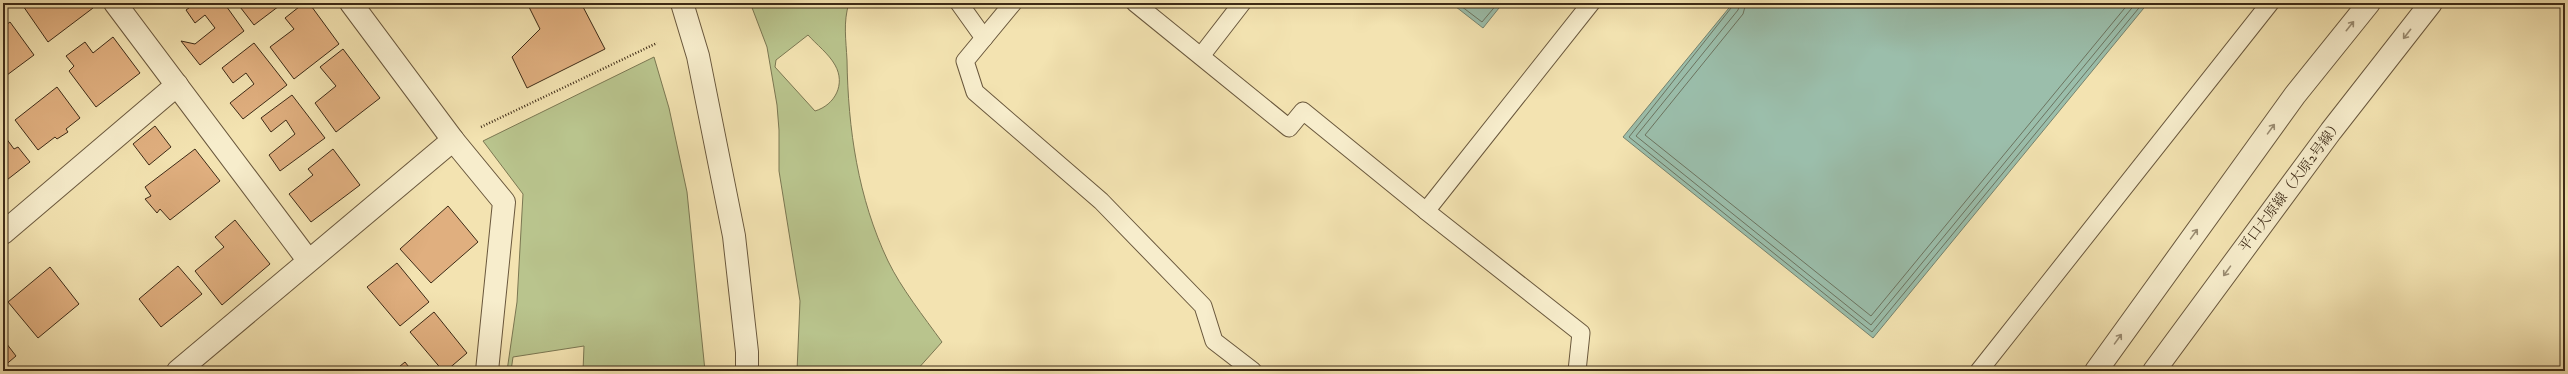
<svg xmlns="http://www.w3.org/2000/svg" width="2568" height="374" viewBox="0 0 2568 374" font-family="'IM FELL DW Pica','Noto Serif JP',serif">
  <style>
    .green { fill: #b9c48d; stroke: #7b7752; fill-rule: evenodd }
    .water { fill: #9bbeab; stroke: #75836f }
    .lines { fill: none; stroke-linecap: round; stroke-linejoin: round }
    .shore { stroke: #6c7460; stroke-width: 1 }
    .building { fill: #e0af7f; stroke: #3d2a16 }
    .service-casing { stroke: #6a583d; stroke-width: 19 }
    .minor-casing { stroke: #6a583d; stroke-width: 24 }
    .tertiary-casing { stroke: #6a583d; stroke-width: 24 }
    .path { stroke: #3d2a16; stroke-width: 2.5; stroke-dasharray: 1 2; stroke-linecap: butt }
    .service { stroke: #f7edcc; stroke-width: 17 }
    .minor { stroke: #f7edcc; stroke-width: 22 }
    .tertiary { stroke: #f7edcc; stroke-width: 22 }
    .oneway { stroke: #9a8c71 }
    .labels { text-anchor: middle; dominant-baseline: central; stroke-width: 3; stroke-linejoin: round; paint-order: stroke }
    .street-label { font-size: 14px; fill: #3d2a16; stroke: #f7edcc }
  </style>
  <rect width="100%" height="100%" fill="#f3e3b1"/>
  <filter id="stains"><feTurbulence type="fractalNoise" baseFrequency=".005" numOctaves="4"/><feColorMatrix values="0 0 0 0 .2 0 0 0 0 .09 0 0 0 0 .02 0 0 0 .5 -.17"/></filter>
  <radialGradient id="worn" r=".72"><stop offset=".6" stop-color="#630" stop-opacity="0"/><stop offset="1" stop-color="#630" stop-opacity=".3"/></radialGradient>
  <g class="green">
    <path d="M752,3H849C843,22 846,40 847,60C848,129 858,198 888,261C901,288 924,317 942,342L916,371H797L800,301L779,171V130L777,105L767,47L751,5ZM808,35C816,44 829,54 835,65C846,84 835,105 815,111L775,67L776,60Z"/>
    <polygon points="654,57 669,108 687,192 705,371 583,371 584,346 513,357 511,371 507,371 517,302 523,194 483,141"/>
  </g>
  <g class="water">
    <polygon points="1451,3 1503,3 1483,28"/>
    <polygon points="1733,3 2148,3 1873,338 1623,137"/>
  </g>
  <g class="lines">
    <g class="shore">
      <polyline points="1457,3 1482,22 1498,3"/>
      <polyline points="1735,3 1629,137 1872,332 2143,3"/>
      <polyline points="1740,3 1738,10 1636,136 1871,325 2136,3"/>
      <polyline points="1746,3 1743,14 1645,135 1871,316 2129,3"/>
    </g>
  </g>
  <g class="building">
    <polygon points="21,3 90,3 93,8 48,42"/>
    <polygon points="196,3 224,3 244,31 200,65 181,41 195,44 215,28 205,15 195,23 186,10"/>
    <polygon points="237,3 283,3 254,25"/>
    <polygon points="304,3 309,3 339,44 294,79 270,47 294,29 285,18"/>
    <polygon points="527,3 581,3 605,49 527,88 512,57 540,29"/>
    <polygon points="10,22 34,55 3,78 3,27"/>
    <polygon points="113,37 140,73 96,107 69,71 74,66 66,56 85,42 93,53"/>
    <polygon points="254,43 287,85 243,119 230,103 254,84 246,73 233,83 222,68"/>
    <polygon points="343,49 380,98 336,132 315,103 336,86 320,67"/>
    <polygon points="57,87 80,118 66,129 68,132 57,139 55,137 38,150 15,120"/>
    <polygon points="292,95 325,138 280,171 269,155 295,134 286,120 271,132 261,118"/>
    <polygon points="155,126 171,147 149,165 133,144"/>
    <polygon points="3,134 14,149 18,147 30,162 3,183"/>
    <polygon points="195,149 220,181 170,220 160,209 157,213 145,199 151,196 145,187"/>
    <polygon points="333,149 360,185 311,222 289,194 313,175 308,169"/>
    <polygon points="448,206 478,242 431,283 400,249"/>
    <polygon points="235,220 270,264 222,305 195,271 224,247 215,237"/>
    <polygon points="397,263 429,302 400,326 367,287"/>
    <polygon points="178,266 202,294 161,327 139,299"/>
    <polygon points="50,267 79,304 38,338 8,302"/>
    <polygon points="434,312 467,353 446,371 443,371 410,332"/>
    <polygon points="3,339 16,356 3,367"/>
    <polygon points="405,362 412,371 394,371"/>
  </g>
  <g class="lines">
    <defs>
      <g id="service">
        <polyline points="959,3 984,38"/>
        <polyline points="1013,3 965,61 975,92 1101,201 1203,306 1214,341 1253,371"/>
        <polyline points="1135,3 1289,128 1303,111 1426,211"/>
        <polyline points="1201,56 1242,3"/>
        <polyline points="1577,371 1581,333 1426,211 1591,3"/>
        <polyline points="1979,371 2270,3"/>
      </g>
      <g id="minor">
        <polyline points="115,3 308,260"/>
        <polyline points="351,3 453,140 504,202 487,371"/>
        <polyline points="3,233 177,85"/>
        <polyline points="178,371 453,140"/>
      </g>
      <g id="tertiary">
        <polyline points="682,3 698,56 734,236 747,352 747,371"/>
        <polyline points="2096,371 2295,95 2369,3"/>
        <polyline points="2154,371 2331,131 2431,3"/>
      </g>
    </defs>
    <use href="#service" class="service-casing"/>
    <use href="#minor" class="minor-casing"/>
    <use href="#tertiary" class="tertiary-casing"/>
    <polyline class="path" points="481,127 657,43"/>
    <use href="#service" class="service"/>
    <use href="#minor" class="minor"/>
    <use href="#tertiary" class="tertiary"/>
  </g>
  <defs><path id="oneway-shaft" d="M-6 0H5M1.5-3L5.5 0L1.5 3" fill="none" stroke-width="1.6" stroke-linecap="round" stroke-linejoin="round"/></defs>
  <g class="oneway">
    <use href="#oneway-shaft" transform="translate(2350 26) rotate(-51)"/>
    <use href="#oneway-shaft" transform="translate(2407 34) rotate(128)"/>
    <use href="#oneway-shaft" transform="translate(2271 129) rotate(-54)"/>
    <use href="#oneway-shaft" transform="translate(2194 234) rotate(-54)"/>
    <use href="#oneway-shaft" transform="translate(2227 271) rotate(126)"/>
    <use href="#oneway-shaft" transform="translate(2118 339) rotate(-54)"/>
  </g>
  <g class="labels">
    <g class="street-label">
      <text transform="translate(2291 186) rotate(-53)">平口大原線（大原2号線）</text>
    </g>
  </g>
  <rect width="2568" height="374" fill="none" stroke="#f3e3b1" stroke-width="16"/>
  <rect x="4" y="4" width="2560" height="366" fill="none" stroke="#3d2a16" stroke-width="2"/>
  <rect x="8" y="8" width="2552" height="358" fill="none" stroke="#3d2a16"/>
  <rect width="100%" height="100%" filter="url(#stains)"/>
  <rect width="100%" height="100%" fill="url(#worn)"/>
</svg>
